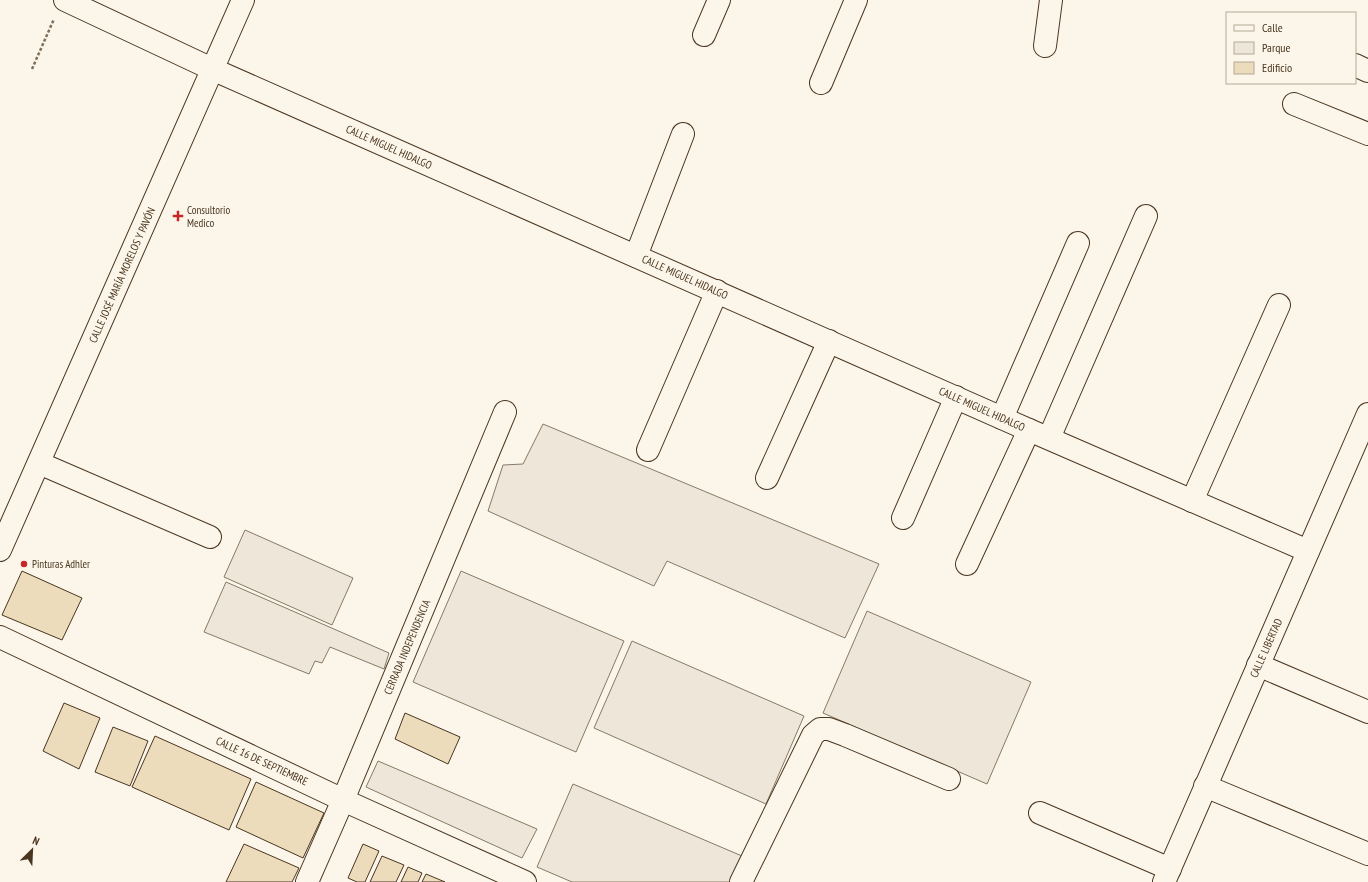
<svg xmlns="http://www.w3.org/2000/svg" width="1368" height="882" viewBox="0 0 1368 882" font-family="'PT Sans Narrow',sans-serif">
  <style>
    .green { fill: #ede6d9; stroke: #887966 }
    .building { fill: #ecdcbc; stroke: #4a3520 }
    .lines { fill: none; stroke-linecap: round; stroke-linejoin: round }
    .minor-casing { stroke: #4a3520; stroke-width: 24 }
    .path { stroke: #7f6f5c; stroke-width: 2.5; stroke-dasharray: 3 2; stroke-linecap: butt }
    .minor { stroke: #fbf6e9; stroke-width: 22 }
    .poi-dot { fill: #c62828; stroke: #fbf6e9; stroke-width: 1.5 }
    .labels { text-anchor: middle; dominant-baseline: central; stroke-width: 3; stroke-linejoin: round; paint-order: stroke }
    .street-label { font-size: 11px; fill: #4a3520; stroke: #fbf6e9 }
    .poi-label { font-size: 11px; fill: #4a3520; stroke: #fbf6e9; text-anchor: start }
  </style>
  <rect width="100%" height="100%" fill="#fbf6e9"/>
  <g class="green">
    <polygon points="543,424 879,564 845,638 667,561 654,586 488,511 503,465 523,464"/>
    <polygon points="245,530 353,578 332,625 224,577"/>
    <polygon points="461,571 624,641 576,752 413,682"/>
    <polygon points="226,582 389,653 384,669 330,647 322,663 315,661 309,674 204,632"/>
    <polygon points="867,611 1031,682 987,784 823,713"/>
    <polygon points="632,641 804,716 766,804 594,728"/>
    <polygon points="378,761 537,829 522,858 366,787"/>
    <polygon points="573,784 742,856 730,882 572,882 537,867"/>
  </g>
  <g class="building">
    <polygon points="22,571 82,598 62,640 2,615"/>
    <polygon points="64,703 100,718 79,769 43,751"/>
    <polygon points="405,713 460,737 448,764 395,739"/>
    <polygon points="113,727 148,741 130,786 95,772"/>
    <polygon points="155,736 251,779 229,830 132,787"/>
    <polygon points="256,782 324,813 303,858 236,827"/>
    <polygon points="244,844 299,868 292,882 226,882"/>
    <polygon points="363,844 379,851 365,882 357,882 348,878"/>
    <polygon points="382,856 404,865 396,882 370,882"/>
    <polygon points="408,867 422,873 418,882 401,882"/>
    <polygon points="426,874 445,882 422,882"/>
  </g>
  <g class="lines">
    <defs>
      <g id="minor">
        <polyline points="65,0 212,69 1029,430 1308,551"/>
        <polyline points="704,35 719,0"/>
        <polyline points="1045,46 1051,0"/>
        <polyline points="1355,65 1368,71"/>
        <polyline points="821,83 856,0"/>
        <polyline points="1294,104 1368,134"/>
        <polyline points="636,256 683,134"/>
        <polyline points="1002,418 1078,243"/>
        <polyline points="1049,438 1146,216"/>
        <polyline points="648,450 717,291"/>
        <polyline points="39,463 210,537"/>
        <polyline points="767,478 829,341"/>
        <polyline points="1192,501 1279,305"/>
        <polyline points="903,518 956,397"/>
        <polyline points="0,550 243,0"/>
        <polyline points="967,564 1029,430"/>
        <polyline points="0,637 343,800 525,882"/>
        <polyline points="1258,665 1368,712"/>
        <polyline points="1205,786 1368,854"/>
        <polyline points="1040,813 1170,869"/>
        <polyline points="307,882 343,800 505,412"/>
        <polyline points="741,882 813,735 820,729 829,729 845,735 949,779"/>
        <polyline points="1164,882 1368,414"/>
      </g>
    </defs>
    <use href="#minor" class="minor-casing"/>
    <polyline class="path" points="32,69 54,19"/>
    <use href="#minor" class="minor"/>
  </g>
  <g class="poi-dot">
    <path d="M176 210h4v4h4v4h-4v4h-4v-4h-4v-4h4z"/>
    <circle cx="24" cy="564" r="4"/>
  </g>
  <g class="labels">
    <g class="street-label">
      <text transform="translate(389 147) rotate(24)">CALLE MIGUEL HIDALGO</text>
      <text transform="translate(122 275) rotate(-66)">CALLE JOSÉ MARÍA MORELOS Y PAVÓN</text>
      <text transform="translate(685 277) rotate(24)">CALLE MIGUEL HIDALGO</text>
      <text transform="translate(982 409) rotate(24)">CALLE MIGUEL HIDALGO</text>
      <text transform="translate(407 647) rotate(-67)">CERRADA INDEPENDENCIA</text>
      <text transform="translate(1266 648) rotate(-66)">CALLE LIBERTAD</text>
      <text transform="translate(262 761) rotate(25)">CALLE 16 DE SEPTIEMBRE</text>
    </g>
    <g class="poi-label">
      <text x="187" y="210">Consultorio<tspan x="187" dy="13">Medico</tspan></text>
      <text x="32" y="564">Pinturas Adhler</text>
    </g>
  </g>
  <rect x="1226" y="12" width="130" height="72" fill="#fbf6e9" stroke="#b4a999"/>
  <rect x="1234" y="25" width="20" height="6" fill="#fbf6e9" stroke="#b4a999"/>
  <text x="1262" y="32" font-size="12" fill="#4a3520">Calle</text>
  <rect x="1234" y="42" width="20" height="12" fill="#ede6d9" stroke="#b4a999"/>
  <text x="1262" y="52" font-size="12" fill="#4a3520">Parque</text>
  <rect x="1234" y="62" width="20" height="12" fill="#ecdcbc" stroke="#b4a999"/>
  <text x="1262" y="72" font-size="12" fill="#4a3520">Edificio</text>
  <g transform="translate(32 850) rotate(24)" stroke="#fbf6e9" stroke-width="3" paint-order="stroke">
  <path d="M0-3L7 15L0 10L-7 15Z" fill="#4a3520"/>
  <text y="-6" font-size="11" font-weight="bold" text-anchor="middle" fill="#4a3520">N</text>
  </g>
</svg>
